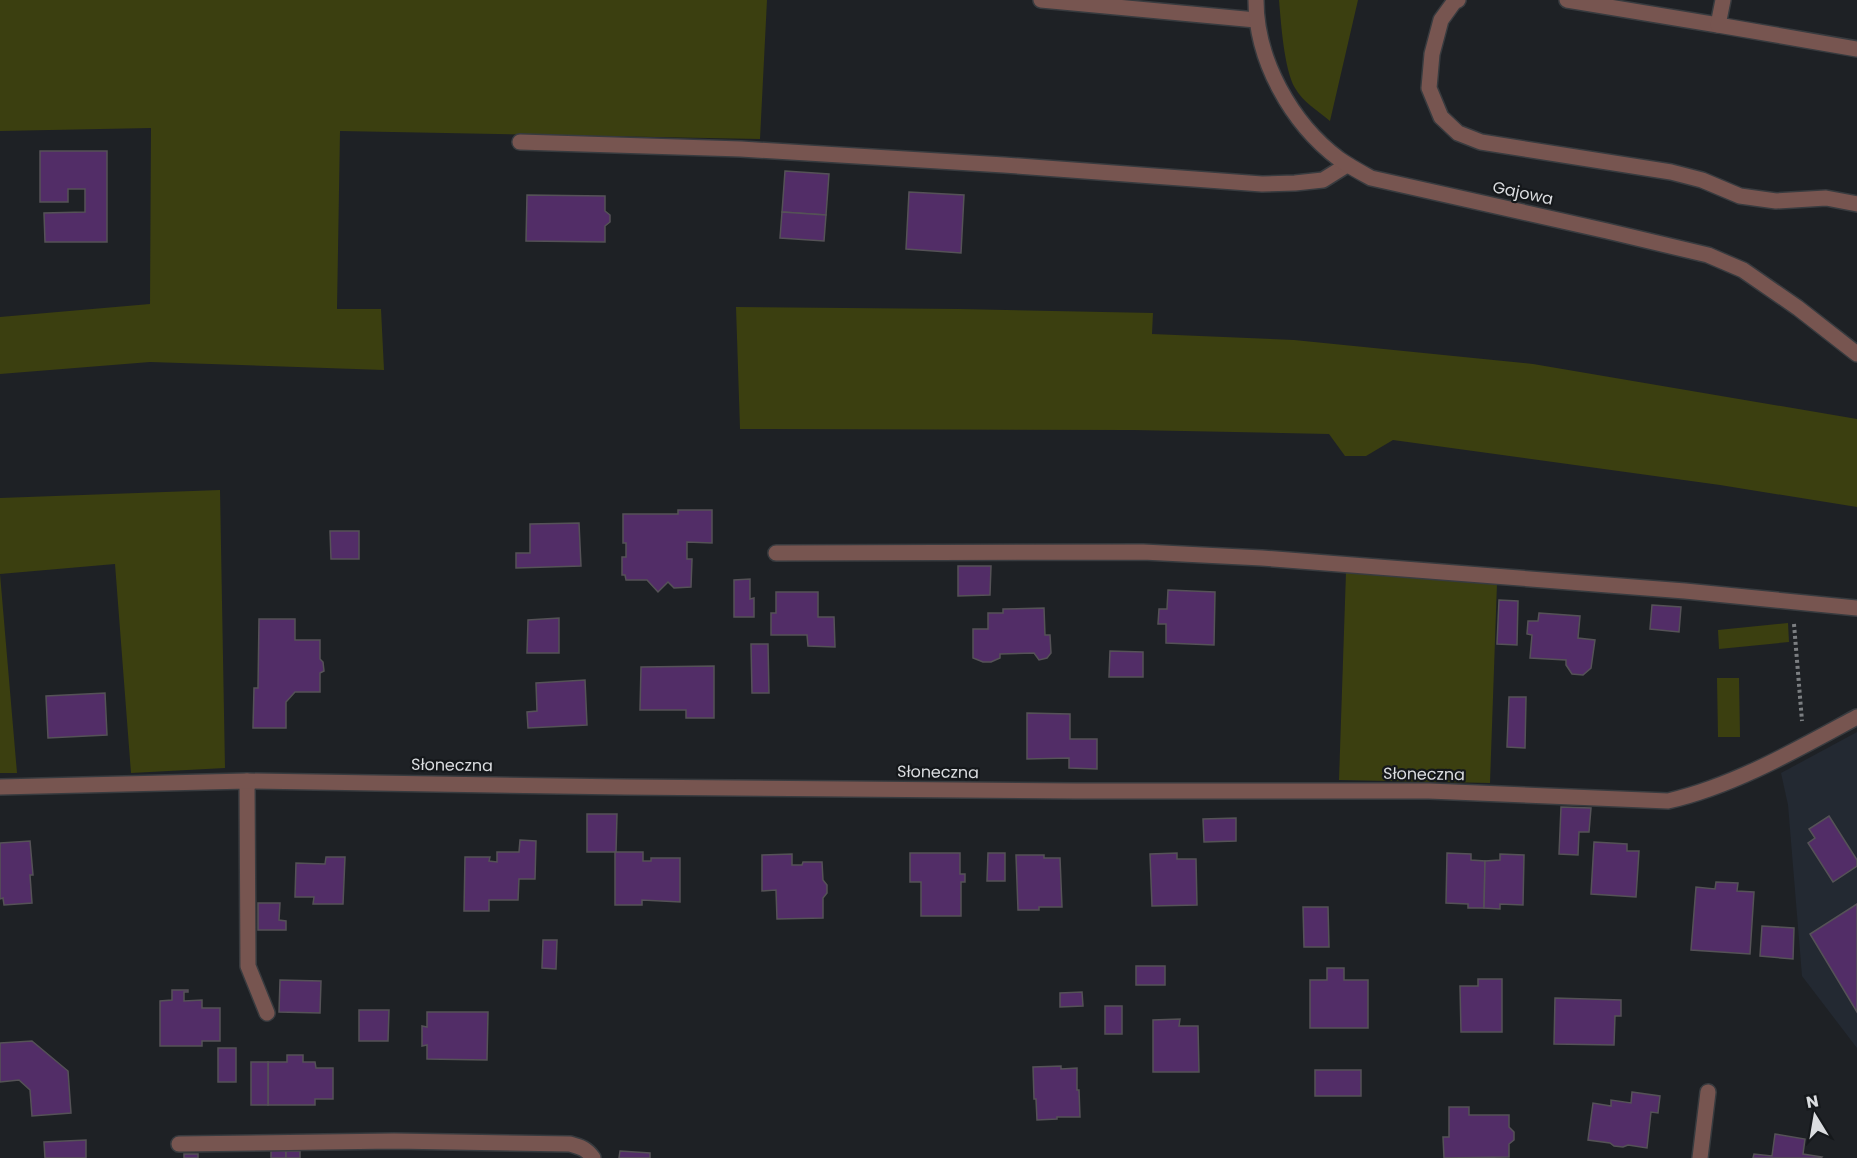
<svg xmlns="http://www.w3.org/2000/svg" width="1857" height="1158" viewBox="0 0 1857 1158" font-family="Poppins,sans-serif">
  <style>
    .built { fill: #232932 }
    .green { fill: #3b3f10 }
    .building { fill: #522d67; stroke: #555257; stroke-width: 1.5 }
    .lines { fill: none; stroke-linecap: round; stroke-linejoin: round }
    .lane-casing { stroke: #383b3f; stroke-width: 18 }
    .street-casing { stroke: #383b3f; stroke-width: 18 }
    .path { stroke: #7c7f82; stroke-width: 4; stroke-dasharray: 3 3; stroke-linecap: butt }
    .lane { stroke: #775550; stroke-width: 15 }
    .street { stroke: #775550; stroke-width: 15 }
    .labels { text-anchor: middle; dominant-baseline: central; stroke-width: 4.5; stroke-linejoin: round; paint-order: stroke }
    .street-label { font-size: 16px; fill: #dbdde0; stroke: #15181b }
  </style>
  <rect width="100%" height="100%" fill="#1e2125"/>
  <polygon class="built" points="1857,732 1857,1048 1802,976 1788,805 1781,773"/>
  <g class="green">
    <polygon points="0,0 767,0 760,139 340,131 337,309 381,309 384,370 150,362 0,374 0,317 150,304 151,128 0,131"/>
    <path d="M1279,0H1358L1330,121C1318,111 1303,102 1295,88C1284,69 1281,23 1279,0Z"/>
    <polygon points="736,307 959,309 1153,313 1152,334 1294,340 1533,364 1857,419 1857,507 1720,485 1393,440 1366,456 1345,456 1329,434 1133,430 740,429"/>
    <polygon points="220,490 225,768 131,773 115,564 0,574 17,773 0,773 0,498"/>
    <polygon points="1346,572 1497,583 1490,783 1339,780"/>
    <polygon points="1788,623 1789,642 1719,649 1718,630"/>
    <polygon points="1717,678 1739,678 1740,737 1718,737"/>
  </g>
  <g class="building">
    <polygon points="40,151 107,151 107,242 45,242 44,213 85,212 85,189 68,189 68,202 40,202"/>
    <polygon points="785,171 829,174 826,215 782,212"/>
    <polygon points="909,192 964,195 961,253 906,249"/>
    <polygon points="527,195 605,196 605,211 610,215 610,222 605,226 605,242 526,241"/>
    <polygon points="782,212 826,215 824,241 780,238"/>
    <polygon points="678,510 712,510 712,543 687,542 687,559 692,559 691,587 674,588 668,582 658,592 647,580 626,580 625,575 622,575 622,557 626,557 626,543 623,543 623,514 678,514"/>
    <polygon points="579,523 581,566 516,568 516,553 530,553 530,524"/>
    <polygon points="330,531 359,531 359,559 331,559"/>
    <polygon points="958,566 991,566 990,595 958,596"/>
    <polygon points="750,579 750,599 754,598 754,617 734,617 734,580"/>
    <polygon points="1168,590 1215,592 1214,645 1166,643 1166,624 1158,624 1159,609 1167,609"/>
    <polygon points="776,592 818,592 818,617 834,617 835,647 808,646 807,635 771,635 771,613 776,613"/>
    <polygon points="1499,600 1518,601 1517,645 1497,644"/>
    <polygon points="1652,605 1681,607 1679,632 1650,629"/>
    <polygon points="1044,608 1045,635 1050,635 1051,653 1047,658 1039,660 1034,653 1000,654 1000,658 991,662 983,662 973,658 973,629 988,629 988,613 1003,613 1003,609"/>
    <polygon points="1539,613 1580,616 1578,638 1595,640 1591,668 1583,675 1572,674 1566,665 1566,660 1530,658 1532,635 1527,634 1528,621 1538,621"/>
    <polygon points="559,618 559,653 527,653 528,620"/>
    <polygon points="259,619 295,619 295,640 320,640 320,659 323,662 324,671 320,673 320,692 295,692 286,702 286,728 253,728 254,688 258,688"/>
    <polygon points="751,644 768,644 769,693 752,693"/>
    <polygon points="1110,651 1143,652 1143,677 1109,677"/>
    <polygon points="714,666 714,718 686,718 686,710 640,710 641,667"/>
    <polygon points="585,680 587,725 528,728 527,712 537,711 536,683"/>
    <polygon points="105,693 107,735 48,738 46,696"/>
    <polygon points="1509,697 1526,697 1525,748 1507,747"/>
    <polygon points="1027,713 1070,714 1070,739 1097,739 1097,769 1069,768 1069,758 1027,759"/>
    <polygon points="1561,807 1591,808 1589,832 1579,832 1578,855 1559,854"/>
    <polygon points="587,814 617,814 616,852 587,852"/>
    <polygon points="1829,816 1857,860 1857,866 1833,882 1808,843 1815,838 1809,829"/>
    <polygon points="1236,818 1236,841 1204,842 1203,819"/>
    <polygon points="520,840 536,841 535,879 519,879 518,900 489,900 489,911 464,911 465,857 490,857 489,861 497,862 497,852 519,852"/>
    <polygon points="30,841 33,875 30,875 32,903 4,905 3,898 0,899 0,843"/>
    <polygon points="1594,842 1627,844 1627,851 1639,851 1636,897 1591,894"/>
    <polygon points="615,852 643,852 643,861 651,861 651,858 680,858 680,902 642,900 642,905 615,905"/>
    <polygon points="910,853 960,853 960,874 965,874 965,882 961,882 961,916 921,916 921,882 910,882"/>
    <polygon points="988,853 1005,853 1005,881 987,881"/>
    <polygon points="1177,853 1177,859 1196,859 1197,905 1152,906 1150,854"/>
    <polygon points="1447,853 1471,854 1471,860 1485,861 1484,908 1468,908 1468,904 1446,903"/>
    <polygon points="792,854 792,865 802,865 803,862 822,862 823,880 827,885 827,893 823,898 823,918 777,919 776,890 762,891 762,855"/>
    <polygon points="1500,854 1524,855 1523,905 1500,904 1500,909 1484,908 1485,861 1500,860"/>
    <polygon points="1016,855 1044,855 1044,858 1060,858 1062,907 1039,907 1039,910 1018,910"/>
    <polygon points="326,857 345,857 343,904 313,904 314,897 295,897 296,863 325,864"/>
    <polygon points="1716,882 1738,883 1737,891 1754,892 1750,954 1691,950 1696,887 1715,889"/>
    <polygon points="258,903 280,903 279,920 286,921 286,930 258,930"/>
    <polygon points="1857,904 1857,1012 1810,934"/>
    <polygon points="1303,907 1328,907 1329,947 1304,947"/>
    <polygon points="1762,926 1794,928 1793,959 1760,956"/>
    <polygon points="543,940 557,940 556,969 542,968"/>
    <rect x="1136" y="966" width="29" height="19"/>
    <polygon points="1327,968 1344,968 1344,980 1368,980 1368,1028 1310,1028 1310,980 1327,980"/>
    <polygon points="1478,979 1502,979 1502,1032 1461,1032 1460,986 1478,986"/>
    <polygon points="280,980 321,981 320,1013 279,1012"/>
    <polygon points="172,990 188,990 188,992 184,992 184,1001 202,1000 202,1008 220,1008 220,1041 202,1041 202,1046 160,1046 160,1001 172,1000"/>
    <polygon points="1082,992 1083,1006 1060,1007 1060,993"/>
    <polygon points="1555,998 1621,1000 1621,1016 1615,1016 1614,1045 1554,1044"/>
    <rect x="1105" y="1006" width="17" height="28"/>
    <polygon points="359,1010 389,1010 388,1041 359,1041"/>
    <polygon points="427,1012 488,1012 487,1060 427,1059 427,1045 422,1046 422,1026 427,1027"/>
    <polygon points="1180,1019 1179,1026 1198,1026 1199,1072 1153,1072 1153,1020"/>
    <polygon points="32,1041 68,1071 71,1113 32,1116 30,1090 19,1080 0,1082 0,1043"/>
    <rect x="218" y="1048" width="18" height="34"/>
    <polygon points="287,1055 303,1055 303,1062 315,1062 316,1068 333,1068 333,1099 315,1099 315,1105 268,1105 268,1062 287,1062"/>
    <rect x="251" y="1062" width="17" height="43"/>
    <polygon points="1061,1066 1061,1069 1077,1068 1077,1090 1079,1090 1080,1117 1057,1117 1057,1119 1037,1120 1036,1099 1034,1099 1033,1067"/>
    <rect x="1315" y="1070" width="46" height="26"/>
    <polygon points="1632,1092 1660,1096 1658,1113 1651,1112 1647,1148 1628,1145 1623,1147 1614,1146 1610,1143 1588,1140 1593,1103 1611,1106 1611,1100 1631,1103"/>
    <polygon points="1449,1107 1469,1107 1469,1115 1509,1115 1509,1127 1514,1132 1514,1140 1509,1144 1509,1157 1444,1158 1443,1137 1449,1137"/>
    <polygon points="1775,1134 1805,1139 1803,1154 1822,1157 1821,1158 1753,1158 1754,1154 1772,1156"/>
    <polygon points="86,1140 86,1158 45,1158 44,1142"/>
    <polygon points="271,1150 286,1151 286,1158 271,1158"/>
    <rect x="286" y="1151" width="14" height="7"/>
    <polygon points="620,1151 650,1153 650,1158 619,1158"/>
    <rect x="184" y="1154" width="14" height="4"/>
  </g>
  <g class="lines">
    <defs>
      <g id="lane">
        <polyline points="1458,0 1454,2 1441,20 1432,54 1429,88 1441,117 1458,133 1481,142 1671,172 1702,180 1740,196 1776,201 1826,198 1857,204"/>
        <polyline points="1567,0 1718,25"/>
        <polyline points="1723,0 1718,25 1857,49"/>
        <polyline points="520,142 741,149 1004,165 1262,184 1295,183 1323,180 1347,165"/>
        <polyline points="776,553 1143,552 1262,558 1685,591 1857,608"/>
        <polyline points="247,781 248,966 267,1013"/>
      </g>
      <g id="street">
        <polyline points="1041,0 1256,20"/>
        <path d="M1256,0C1256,60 1291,123 1339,159C1349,166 1360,172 1371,178L1607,231L1708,255L1743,270L1798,308L1857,354"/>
        <path d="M0,787L247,781L624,787L1076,791H1429L1668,801C1734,786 1798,749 1857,717"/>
        <path d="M179,1144L394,1141L570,1144C581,1147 587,1149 593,1158"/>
        <polyline points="1700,1158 1708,1092"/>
      </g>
    </defs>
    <use href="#lane" class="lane-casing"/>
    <use href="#street" class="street-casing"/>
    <polyline class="path" points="1794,624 1802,721"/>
    <use href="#lane" class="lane"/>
    <use href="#street" class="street"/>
  </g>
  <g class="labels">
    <g class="street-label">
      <text transform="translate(1523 193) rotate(12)">Gajowa</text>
      <text transform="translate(452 765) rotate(1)">Słoneczna</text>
      <text transform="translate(938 772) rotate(1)">Słoneczna</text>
      <text transform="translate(1424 774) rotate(1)">Słoneczna</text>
    </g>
  </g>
  <g transform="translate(1815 1116) rotate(349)" stroke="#15181b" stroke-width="4.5" paint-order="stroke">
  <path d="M0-4.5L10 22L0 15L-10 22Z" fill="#dbdde0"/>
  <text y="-9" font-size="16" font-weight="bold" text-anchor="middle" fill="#dbdde0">N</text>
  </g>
</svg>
